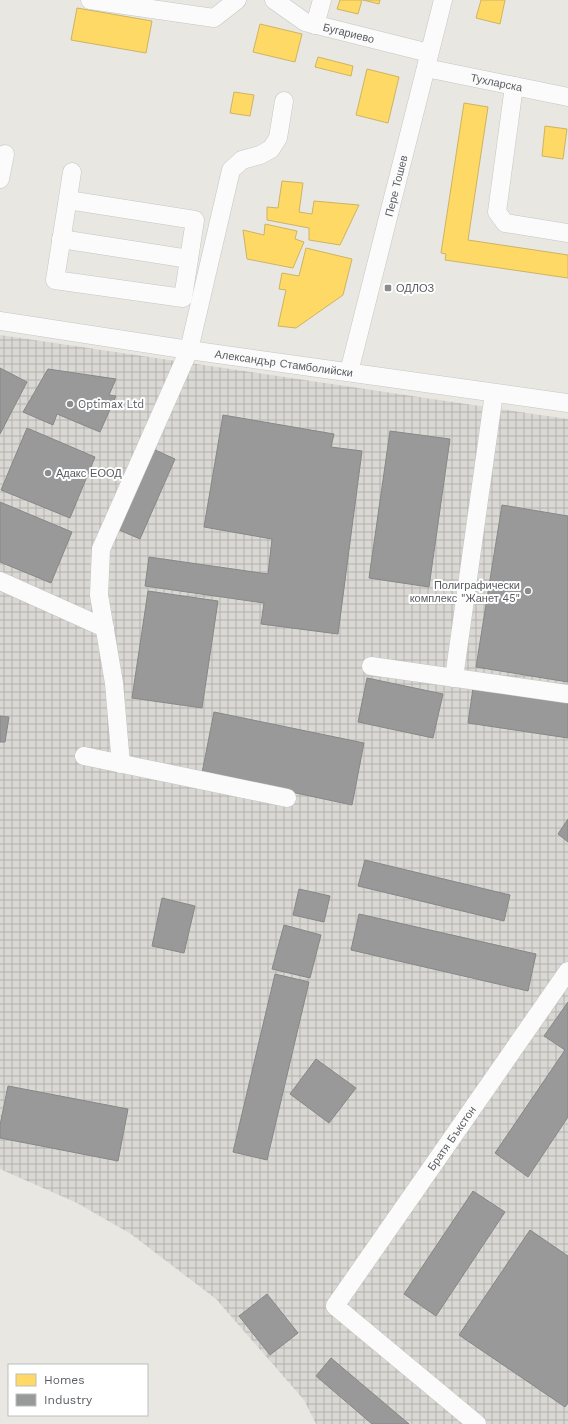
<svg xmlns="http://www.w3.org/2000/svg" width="568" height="1424" viewBox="0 0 568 1424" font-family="'Work Sans',sans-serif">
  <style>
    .industrial { fill: url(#industrial-grid) }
    .homes { fill: #ffd966; stroke: #cdb464 }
    .industry { fill: #999; stroke: #868788 }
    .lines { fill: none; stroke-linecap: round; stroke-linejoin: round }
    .minor-casing { stroke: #c5c5c4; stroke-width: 19 }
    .minor { stroke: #fcfbfb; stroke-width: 18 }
    .poi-dot { fill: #8a8d8e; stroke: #fff; stroke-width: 1.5 }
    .labels { text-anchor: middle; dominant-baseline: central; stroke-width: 4; stroke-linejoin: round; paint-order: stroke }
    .street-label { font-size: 11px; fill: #585c60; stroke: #fff }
    .poi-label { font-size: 11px; fill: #585c60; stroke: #fff; text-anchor: start }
  </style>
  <defs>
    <pattern id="industrial-grid" width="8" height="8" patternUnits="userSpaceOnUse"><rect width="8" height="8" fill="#d9d8d3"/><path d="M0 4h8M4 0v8" fill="none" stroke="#b3b2af"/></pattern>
  </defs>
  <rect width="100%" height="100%" fill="#e8e7e2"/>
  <polygon class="industrial" points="0,335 568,419 568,1424 316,1424 304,1400 216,1299 131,1234 77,1203 0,1169"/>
  <g class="homes">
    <polygon points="340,0 362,0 358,14 337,9"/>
    <polygon points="363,0 380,0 379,4"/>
    <polygon points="481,0 505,0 500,24 476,18"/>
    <polygon points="77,8 152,21 146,53 71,40"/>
    <polygon points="260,24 302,34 295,62 253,52"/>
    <polygon points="318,57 353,66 351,76 315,67"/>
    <polygon points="367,69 399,77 388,123 356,115"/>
    <polygon points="234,92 254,95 250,116 230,113"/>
    <polygon points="464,103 488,107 468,240 568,255 568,278 445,260 446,254 441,253"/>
    <polygon points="545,126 567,129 563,159 542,156"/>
    <polygon points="282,181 303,183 299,212 312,214 314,201 359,205 340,245 309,240 309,228 267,220 267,207 278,208"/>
    <polygon points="265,224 297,231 295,239 304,242 293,268 247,259 243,230 264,235"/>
    <polygon points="306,248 352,259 343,295 296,328 278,326 286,290 279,289 282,273 299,276"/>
  </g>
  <g class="industry">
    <polygon points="0,368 27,382 0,434"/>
    <polygon points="48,369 116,379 109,395 116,396 100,432 57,414 53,425 23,412"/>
    <polygon points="223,415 334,434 331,447 362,451 338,634 261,624 264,603 145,586 149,557 268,574 272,539 204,527"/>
    <polygon points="27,428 95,457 70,518 1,490"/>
    <polygon points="390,431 450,439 429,587 369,578"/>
    <polygon points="153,449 175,459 140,539 117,529"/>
    <polygon points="0,502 72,532 51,583 0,562"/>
    <polygon points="502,505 568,516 568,682 476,667"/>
    <polygon points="148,591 218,601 202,708 132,698"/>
    <polygon points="367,678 443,694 433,738 358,722"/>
    <polygon points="473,688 568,703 568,738 468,723"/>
    <polygon points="214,712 364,743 352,805 202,773"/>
    <polygon points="0,716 9,717 5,742 0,742"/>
    <polygon points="568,819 568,842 558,834"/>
    <polygon points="365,860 510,895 504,921 358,886"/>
    <polygon points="299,889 330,896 324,922 293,915"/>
    <polygon points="162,898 195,906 184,953 152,946"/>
    <polygon points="359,914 536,954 528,991 351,950"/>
    <polygon points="284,925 321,935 310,978 272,969"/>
    <polygon points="275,974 309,982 267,1160 233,1152"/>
    <polygon points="568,1002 568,1117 528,1177 495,1153 565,1050 544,1036"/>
    <polygon points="316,1059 356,1088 329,1123 290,1094"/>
    <polygon points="8,1086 128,1109 118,1161 0,1138 0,1125"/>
    <polygon points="473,1191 505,1212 436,1316 404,1294"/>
    <polygon points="530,1230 568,1256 568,1403 565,1407 459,1335"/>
    <polygon points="267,1294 298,1333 270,1355 239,1316"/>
    <polygon points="331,1358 409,1424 372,1424 316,1376"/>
  </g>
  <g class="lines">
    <defs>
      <g id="minor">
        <polyline points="90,0 214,18 237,0"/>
        <path id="s1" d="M274,0L305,22L429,53"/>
        <polyline points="315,25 322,0"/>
        <path id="s2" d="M426,68L568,97"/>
        <polyline points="514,86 497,212 505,223 568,233"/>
        <polyline points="0,179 5,154"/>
        <polyline points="68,200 195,220 183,298 55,280 72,172"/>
        <polyline points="61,239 189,259"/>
        <path id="s3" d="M0,321L189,350L568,403"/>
        <path id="s4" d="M349,372L443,0"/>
        <polyline points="0,581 105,628"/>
        <polyline points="371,666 568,694"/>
        <polyline points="454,678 494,393"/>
        <polyline points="84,756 287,798"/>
        <polyline points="121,764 114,683 99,595 101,549 189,350 231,170 242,160 260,155 271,149 278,138 284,101"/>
        <path id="s5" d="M477,1424L335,1306L568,971"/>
      </g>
    </defs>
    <use href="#minor" class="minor-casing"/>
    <use href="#minor" class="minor"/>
  </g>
  <g class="poi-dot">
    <rect x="384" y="284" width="8" height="8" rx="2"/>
    <circle cx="70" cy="404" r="4"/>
    <circle cx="48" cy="473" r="4"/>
    <circle cx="528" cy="591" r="4"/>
  </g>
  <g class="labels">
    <g class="street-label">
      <text stroke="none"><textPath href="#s1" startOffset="83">Бугариево</textPath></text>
      <text stroke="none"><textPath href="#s2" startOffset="72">Тухларска</textPath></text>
      <text stroke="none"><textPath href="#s4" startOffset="192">Пере Тошев</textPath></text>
      <text stroke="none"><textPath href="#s3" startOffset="287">Александър Стамболийски</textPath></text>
      <text stroke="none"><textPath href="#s5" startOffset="389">Братя Бъкстон</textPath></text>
    </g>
    <g class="poi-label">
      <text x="396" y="288">ОДЛОЗ</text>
      <text x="78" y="404">Optimax Ltd</text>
      <text x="56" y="473">Адакс ЕООД</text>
      <text x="520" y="585" text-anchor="end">Полиграфически<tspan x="520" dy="13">комплекс "Жанет 45"</tspan></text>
    </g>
  </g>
  <rect x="8" y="1364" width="140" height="52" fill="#ffffff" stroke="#bcbebf"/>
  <rect x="16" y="1374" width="20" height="12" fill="#ffd966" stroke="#bcbebf"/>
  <text x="44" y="1384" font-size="12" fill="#585c60">Homes</text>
  <rect x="16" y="1394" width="20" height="12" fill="#999999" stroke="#bcbebf"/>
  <text x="44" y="1404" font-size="12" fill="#585c60">Industry</text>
</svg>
